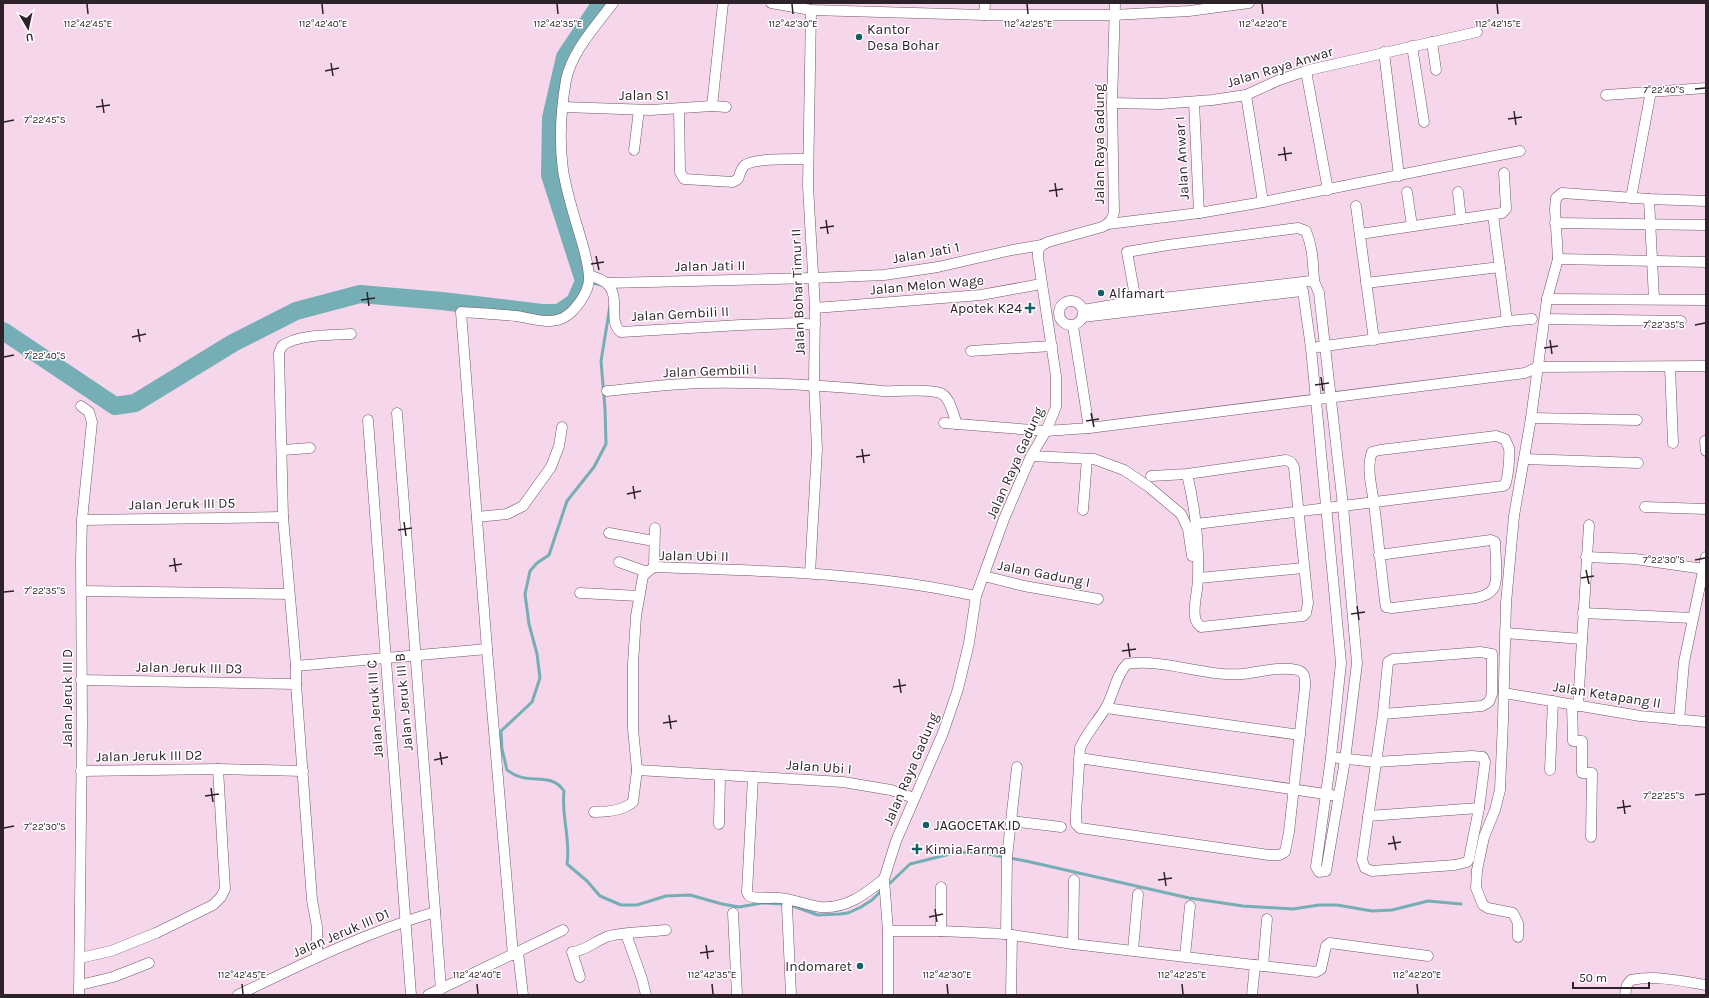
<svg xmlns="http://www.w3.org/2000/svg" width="1709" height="998" viewBox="0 0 1709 998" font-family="Karla,sans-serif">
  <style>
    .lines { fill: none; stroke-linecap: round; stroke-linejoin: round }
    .stream { stroke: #75aeb5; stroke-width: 3 }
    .river { stroke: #75aeb5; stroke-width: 18 }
    .minor-casing { stroke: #715668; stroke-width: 11 }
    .minor { stroke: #fff; stroke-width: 10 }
    .ticks { fill: none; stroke: #2e222a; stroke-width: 1.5 }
    .poi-dot { fill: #126169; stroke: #fff; stroke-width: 1.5 }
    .labels { text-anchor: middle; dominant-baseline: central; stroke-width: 3; stroke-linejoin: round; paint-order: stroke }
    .poi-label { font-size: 14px; fill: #2e222a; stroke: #fff; text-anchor: start }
    .street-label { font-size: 14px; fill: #2e222a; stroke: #fff }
    .ticks-label { font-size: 10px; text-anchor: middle; fill: #2e222a; stroke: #fff; stroke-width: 3; stroke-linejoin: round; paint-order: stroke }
  </style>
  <rect width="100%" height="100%" fill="#f6d6eb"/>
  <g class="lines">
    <g class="stream">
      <polyline points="584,281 602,285"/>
      <path d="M610,306L601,361L605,409L606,444L594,467L567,501L549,555L537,563L530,571L525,594L529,624L537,654L540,678L532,702L501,731L502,749L507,770C510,772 514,775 518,776C534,783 552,773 564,791C561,816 571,840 567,864L587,881L600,896L621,905H637L666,896L690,895L722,904L739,907L762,903L784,904L790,905L818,915L840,914L848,913L861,907L872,900L882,890"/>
      <polyline points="888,885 910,864 954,853 977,852 1026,861 1189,898 1243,906 1293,909 1319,905 1337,905 1372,911 1392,910 1428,901 1461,904"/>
    </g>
    <polyline class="river" points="3,331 115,406 135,403 233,343 296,311 360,294 442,301 542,313 559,313 575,302 584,281 550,175 551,118 565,57 601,3"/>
    <defs>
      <g id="minor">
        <polyline points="771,3 811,10 984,15 1113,15 1189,11 1249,3"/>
        <polyline points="984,15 985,3"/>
        <polyline points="1432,42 1436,70"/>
        <polyline points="1412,46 1424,122"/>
        <polyline points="1384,52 1399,176"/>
        <polyline points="1306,71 1328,190"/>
        <polyline points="1246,95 1263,202"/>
        <polyline points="1606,95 1706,88"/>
        <polyline points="1194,102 1199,213"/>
        <polyline points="1112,103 1160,104 1212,100 1246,95 1279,80 1309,70 1477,32"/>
        <polyline points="712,106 723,3"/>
        <polyline points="563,107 651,110 712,106 726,107"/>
        <path d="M679,109L680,172L684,179L733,182L738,179C740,174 741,168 745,165C755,158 795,159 808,159"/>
        <polyline points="634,150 639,110"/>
        <polyline points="1407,192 1412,226"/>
        <polyline points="1458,192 1461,219"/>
        <polyline points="1631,198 1651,91"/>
        <polyline points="1649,199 1654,299"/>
        <polyline points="1356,206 1374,340"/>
        <polyline points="1493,215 1507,321"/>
        <polyline points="1555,223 1706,225"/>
        <polyline points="1108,224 1199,213 1263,202 1520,151"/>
        <polyline points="1360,234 1502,213 1506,209 1504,173"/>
        <polyline points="1558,259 1706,262"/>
        <path d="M589,275C594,277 602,279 606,283C622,295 607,323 621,332L741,325L799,323L815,325"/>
        <polyline points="607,283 813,278 884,275 938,267 1012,250 1042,245"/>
        <polyline points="1366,283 1500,267"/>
        <polyline points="1547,299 1706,300"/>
        <circle cx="1071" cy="313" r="12"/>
        <path d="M1137,307L1127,252L1168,245L1298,228L1306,231C1313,248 1313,264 1314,281"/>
        <polyline points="815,308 981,295 1041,284"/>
        <polyline points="1083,317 1301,291 1303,291 1311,348 1341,663 1331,757 1316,867 1319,872 1326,871 1345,760 1357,663 1343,506 1319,293 1314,281 1311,281 1136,301 1083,310"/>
        <polyline points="1545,319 1681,321"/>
        <polyline points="1073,326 1089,428"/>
        <polyline points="1318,347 1507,321 1532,319"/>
        <polyline points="971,351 1052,346"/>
        <polyline points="1670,367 1673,443"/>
        <path d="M607,391C638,388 669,384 700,383C761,382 822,385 883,391C900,392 924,388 940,393C950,396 953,415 957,424"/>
        <polyline points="397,413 441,989"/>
        <polyline points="1531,418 1637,420"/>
        <polyline points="368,420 411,995"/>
        <polyline points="944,423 1046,431 1089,428 1525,373 1538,367 1706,366"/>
        <polyline points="1705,441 1706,451"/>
        <polyline points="283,450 310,448"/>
        <polyline points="1031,456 1094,459 1124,470 1149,487 1181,514 1188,529 1192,556"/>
        <polyline points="1524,459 1638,463"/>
        <path d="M1151,476L1187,474L1286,460L1291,462L1294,467L1308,603L1306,613L1303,616L1201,627C1198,624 1195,622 1195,617C1193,604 1198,591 1198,578C1199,544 1195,507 1187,474"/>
        <polyline points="1645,507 1706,509"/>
        <polyline points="1083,510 1087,459"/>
        <polyline points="477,517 507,514 523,506 551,467 559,446 562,427"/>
        <polyline points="82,520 283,517"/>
        <path d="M1196,524L1343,506C1396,499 1450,493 1503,486L1505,485C1508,478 1510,456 1509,448C1508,445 1506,442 1505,439L1496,436L1380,450L1372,452C1366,468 1372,487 1374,504C1378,536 1381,569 1385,601L1386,607L1392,608L1476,598C1482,596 1489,595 1493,589C1499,581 1495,553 1495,542L1491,540L1379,555"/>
        <polyline points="609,533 654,541"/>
        <polyline points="1586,557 1635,559 1704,569"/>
        <polyline points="619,562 647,572"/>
        <polyline points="654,567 655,528"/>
        <polyline points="810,573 817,449 814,385 815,308 808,186 811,10"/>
        <polyline points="984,576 1024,586 1098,599"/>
        <polyline points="1199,578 1303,568"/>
        <polyline points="82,591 289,594"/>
        <polyline points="580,593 639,596"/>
        <polyline points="1583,613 1692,618"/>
        <polyline points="1505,633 1582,639"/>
        <path d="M1127,664C1163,658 1205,677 1242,674C1260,672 1280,666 1297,670C1306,672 1305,680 1305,687L1289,832L1285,852L1279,855H1269L1080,828L1076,824V814L1080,748C1086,734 1097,722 1105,709C1114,695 1115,676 1127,664Z"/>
        <polyline points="296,666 487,649"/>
        <polyline points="81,680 296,684"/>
        <polyline points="1504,693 1640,716 1706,722"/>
        <polyline points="1572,705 1573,741 1582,741 1582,773 1592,773 1591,837"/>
        <polyline points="1578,706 1589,525"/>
        <polyline points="1106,708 1300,735"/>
        <polyline points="1679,720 1684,662 1706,557"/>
        <polyline points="1079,758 1332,795"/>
        <polyline points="1338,758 1376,762 1472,756 1483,757 1485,762 1479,808 1469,859 1467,862 1455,865 1372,871 1365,868 1362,860 1383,714 1388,662 1393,659 1480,652 1492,654 1492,694 1489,702 1482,706 1383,714"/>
        <polyline points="637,770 843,782 891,790 914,798"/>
        <polyline points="1550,770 1553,701"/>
        <polyline points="81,771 218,769 303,771"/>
        <path d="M753,777L747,892L749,896C759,900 770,897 780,898C793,899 806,905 820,907C846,909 864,895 884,879"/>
        <path d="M594,812C607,812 623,811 633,802L637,770L633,729V664L636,616L643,576L647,572L654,567C762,571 871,572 976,596"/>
        <polyline points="1368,816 1479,808"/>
        <polyline points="1011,821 1061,827"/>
        <polyline points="719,824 720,775"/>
        <polyline points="787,906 791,995"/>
        <polyline points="733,913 737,995"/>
        <polyline points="888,931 941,931 1006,934 1073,944 1316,972 1321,969 1326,946 1330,943 1428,956"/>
        <polyline points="941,931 941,887"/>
        <polyline points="626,934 642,979 646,995"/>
        <polyline points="1006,934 1007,857 1017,767"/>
        <polyline points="1518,937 1518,923 1513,913 1488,908 1483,905 1476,888 1477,870 1484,837 1495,810 1500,790 1503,720 1506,603 1514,516 1531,418 1547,299 1558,259 1555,209 1556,198 1562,193 1649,199 1706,201"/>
        <polyline points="1073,944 1074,880"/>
        <polyline points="1133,950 1138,894"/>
        <polyline points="518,952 523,995"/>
        <path d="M513,955L487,649L461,312C479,313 498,314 516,316C531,318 548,325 563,318C575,312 589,292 589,279C589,268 586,257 583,246C576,221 567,196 563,170C559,141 561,109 566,80C572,51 596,26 613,3"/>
        <polyline points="1185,956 1190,906"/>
        <path d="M317,957V927L312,900L296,684V666L283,517L279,353L282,346C298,334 332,335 351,334"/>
        <polyline points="80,958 111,951 156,933 213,905 221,897 225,889 218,769"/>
        <polyline points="1263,966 1267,919"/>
        <path d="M580,977L572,952C586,951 596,940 609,936C627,932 647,932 666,930"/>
        <polyline points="80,985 113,977 149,963"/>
        <polyline points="79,995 82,723 81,560 82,520 92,422 89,412 81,406"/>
        <path d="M238,995C302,964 367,932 435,912"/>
        <polyline points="428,995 563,930"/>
        <path d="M888,995V931L884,879L896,841L943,733L958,689L969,643L976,596L1004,519L1031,456L1046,431L1056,407V376L1038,257V251L1042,245L1048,242L1102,227C1110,223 1112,220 1114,212L1112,103L1115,3"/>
        <polyline points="1011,995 1012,935"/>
        <polyline points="1252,995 1255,965"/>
        <path d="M1625,995L1627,985L1631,980C1656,975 1682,981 1706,985"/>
      </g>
    </defs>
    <use href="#minor" class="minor-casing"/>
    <use href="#minor" class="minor"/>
  </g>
  <path class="ticks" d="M87,4L88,14M322,4L323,14M557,4L558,14M792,4L793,14M1027,4L1028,14M1262,4L1263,14M1497,4L1498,14M331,63L333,76M325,71L339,68M1695,89L1705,88M102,99L104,113M96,107L110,105M1514,111L1516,125M1508,119L1522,117M4,122L14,120M1284,147L1286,161M1278,155L1292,153M1055,183L1057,197M1049,191L1063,189M826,220L828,234M820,228L834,226M596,256L599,270M591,264L604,262M367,292L369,306M361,300L375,298M1695,325L1705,323M138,329L140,342M132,337L146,334M1550,340L1552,354M1544,348L1558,346M4,357L14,355M1321,377L1323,391M1315,385L1329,383M1091,413L1094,427M1086,421L1099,419M862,449L864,463M856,457L870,455M633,486L635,499M627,494L641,491M404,522L406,536M398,530L412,528M174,558L176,572M1695,560L1705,558M169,566L182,564M1586,570L1589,584M1581,578L1594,576M4,592L14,591M1357,606L1359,620M1351,614L1365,612M1128,643L1130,657M1122,651L1136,649M899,679L901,693M893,687L906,685M669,715L671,729M663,723L677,721M440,752L442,765M434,760L448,757M211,788L213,802M1695,795L1705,794M205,796L219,794M1623,800L1625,814M1617,808L1631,806M4,828L14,826M1393,836L1396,850M1388,844L1401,842M1164,872L1166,886M1158,880L1172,878M935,909L937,922M929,917L943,914M706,945L708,959M700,953L714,951M242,984L243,994M477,984L478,994M712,984L713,994M947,984L948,994M1182,984L1183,994M1417,984L1418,994"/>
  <g class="poi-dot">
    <circle cx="859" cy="37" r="4"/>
    <circle cx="1101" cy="293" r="4"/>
    <path d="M1028 302h4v4h4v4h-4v4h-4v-4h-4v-4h4z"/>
    <circle cx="926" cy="825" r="4"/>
    <path d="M915 843h4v4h4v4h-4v4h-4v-4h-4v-4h4z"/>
    <circle cx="860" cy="966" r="4"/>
  </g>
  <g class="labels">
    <g class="poi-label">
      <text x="867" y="29">Kantor<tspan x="867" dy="16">Desa Bohar</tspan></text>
      <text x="1109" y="293">Alfamart</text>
      <text x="1022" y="308" text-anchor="end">Apotek K24</text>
      <text x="934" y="825">JAGOCETAK.ID</text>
      <text x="925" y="849">Kimia Farma</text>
      <text x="852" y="966" text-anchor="end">Indomaret</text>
    </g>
    <g class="street-label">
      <text transform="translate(1280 67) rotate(-17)">Jalan Raya Anwar</text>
      <text x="644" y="95">Jalan S1</text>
      <text transform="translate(1099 144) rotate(-90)">Jalan Raya Gadung</text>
      <text transform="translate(1182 158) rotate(-93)">Jalan Anwar I</text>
      <text transform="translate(926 253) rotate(-10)">Jalan Jati 1</text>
      <text transform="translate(710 266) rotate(-1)">Jalan Jati II</text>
      <text transform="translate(927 285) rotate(-5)">Jalan Melon Wage</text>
      <text transform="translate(798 292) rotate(-92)">Jalan Bohar Timur II</text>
      <text transform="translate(680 314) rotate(-3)">Jalan Gembili II</text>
      <text transform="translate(710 371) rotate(-2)">Jalan Gembili I</text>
      <text transform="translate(1015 463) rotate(-66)">Jalan Raya Gadung</text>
      <text transform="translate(182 504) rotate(-1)">Jalan Jeruk III D5</text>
      <text transform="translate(694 556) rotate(1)">Jalan Ubi II</text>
      <text transform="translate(1044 574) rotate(11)">Jalan Gadung I</text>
      <text transform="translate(189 668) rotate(1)">Jalan Jeruk III D3</text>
      <text transform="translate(1607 695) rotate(9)">Jalan Ketapang II</text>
      <text transform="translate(67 698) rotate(-90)">Jalan Jeruk III D</text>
      <text transform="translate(404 702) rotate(-95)">Jalan Jeruk III B</text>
      <text transform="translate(375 709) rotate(-94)">Jalan Jeruk III C</text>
      <text transform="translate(149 756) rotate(-1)">Jalan Jeruk III D2</text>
      <text transform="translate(819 767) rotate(4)">Jalan Ubi I</text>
      <text transform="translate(911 769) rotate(-67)">Jalan Raya Gadung</text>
      <text transform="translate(341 933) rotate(-23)">Jalan Jeruk III D1</text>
    </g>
  </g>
  <g class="ticks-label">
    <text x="88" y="27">112°42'45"E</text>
    <text x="323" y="27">112°42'40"E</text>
    <text x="558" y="27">112°42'35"E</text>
    <text x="793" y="27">112°42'30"E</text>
    <text x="1028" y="27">112°42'25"E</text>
    <text x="1263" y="27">112°42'20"E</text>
    <text x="1498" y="27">112°42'15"E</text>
    <text x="1664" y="93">7°22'40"S</text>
    <text x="45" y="123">7°22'45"S</text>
    <text x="1664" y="328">7°22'35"S</text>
    <text x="45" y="359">7°22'40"S</text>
    <text x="1664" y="563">7°22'30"S</text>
    <text x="45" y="594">7°22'35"S</text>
    <text x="1664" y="799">7°22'25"S</text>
    <text x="45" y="830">7°22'30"S</text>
    <text x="242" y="978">112°42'45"E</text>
    <text x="477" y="978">112°42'40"E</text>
    <text x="712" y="978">112°42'35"E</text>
    <text x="947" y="978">112°42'30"E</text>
    <text x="1182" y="978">112°42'25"E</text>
    <text x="1417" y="978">112°42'20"E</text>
  </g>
  <rect width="1709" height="998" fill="none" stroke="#2e222a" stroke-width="8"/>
  <g transform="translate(28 28) rotate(171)" stroke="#ffffff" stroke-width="3" paint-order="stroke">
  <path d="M0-3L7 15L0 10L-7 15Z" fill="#2e222a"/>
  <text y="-6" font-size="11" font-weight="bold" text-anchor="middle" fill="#2e222a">U</text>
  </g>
  <path d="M1573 982v6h76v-6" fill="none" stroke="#2e222a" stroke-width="2"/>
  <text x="1579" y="982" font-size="12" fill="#2e222a" stroke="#ffffff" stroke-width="3" paint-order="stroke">50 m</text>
</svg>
